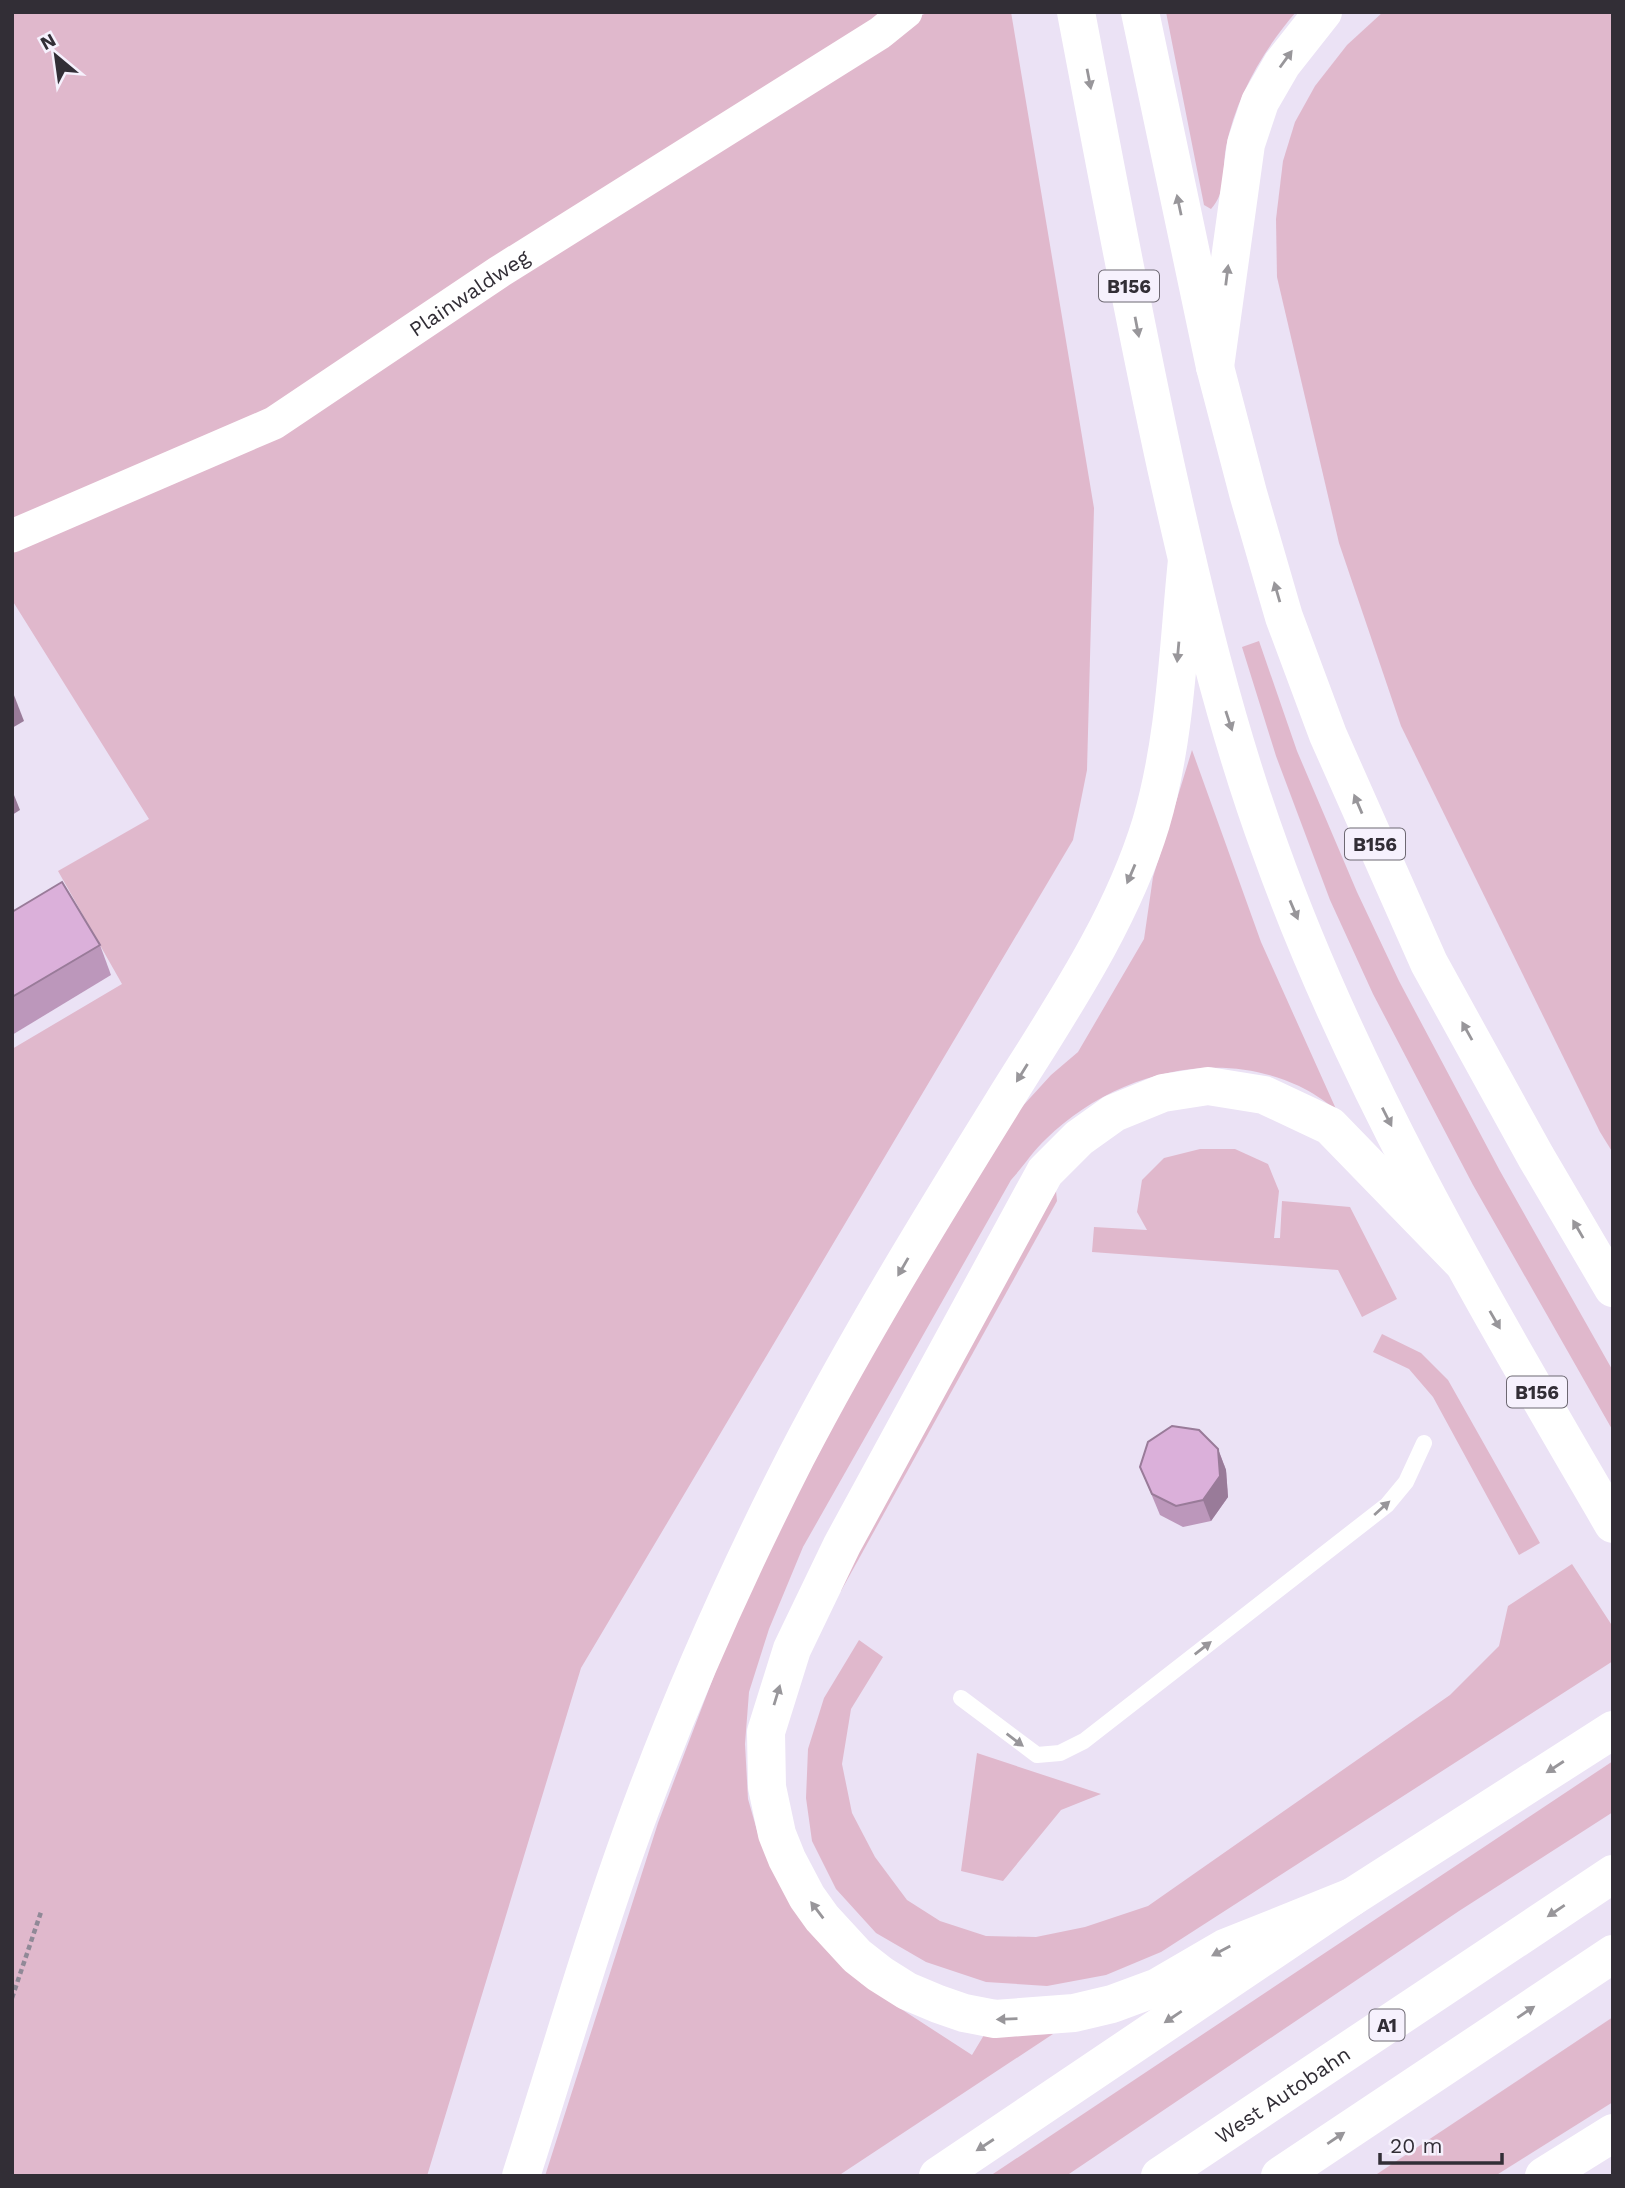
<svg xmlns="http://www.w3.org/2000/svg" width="1625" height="2188" viewBox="0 0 1625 2188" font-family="'Work Sans',sans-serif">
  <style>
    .green { fill: #e0b8cc }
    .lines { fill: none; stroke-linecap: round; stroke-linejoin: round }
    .path { stroke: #908997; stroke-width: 4.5; stroke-dasharray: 5 3.5; stroke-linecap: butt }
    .service { stroke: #fff; stroke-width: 16 }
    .minor { stroke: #fff; stroke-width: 33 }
    .primary { stroke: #fff; stroke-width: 38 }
    .motorway { stroke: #fff; stroke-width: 38 }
    .wall { fill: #bc97bb }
    .shaded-wall { fill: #997b99 }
    .building { fill: #dbb0da; stroke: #997b99; stroke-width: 2 }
    .oneway { fill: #98969a }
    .labels { text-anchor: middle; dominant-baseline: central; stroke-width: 6; stroke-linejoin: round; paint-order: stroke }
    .shield { fill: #f6f1fd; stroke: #6d6872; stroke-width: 2 }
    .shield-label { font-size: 19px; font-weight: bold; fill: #322e36 }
    .street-label { font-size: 21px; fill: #322e36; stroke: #f6f1fd }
  </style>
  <rect width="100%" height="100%" fill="#ebe2f5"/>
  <g class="green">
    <polygon points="12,12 906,12 883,32 929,12 1011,12 1094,508 1087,770 1073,840 581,1668 427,2176 12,2176 12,1049 122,984 58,871 149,819 12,600"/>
    <path d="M1166,12H1296C1263,50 1236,97 1226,147C1222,169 1227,192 1211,209L1204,205Z"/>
    <polygon points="1383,12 1613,12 1613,1153 1600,1132 1401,726 1339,543 1277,277 1276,219 1283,161 1295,122 1315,86 1347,45"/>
    <polygon points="1259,641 1297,751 1357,892 1399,981 1500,1171 1613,1371 1613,1431 1473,1185 1373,994 1330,900 1276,756 1242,647"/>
    <path d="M1192,750L1261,942L1336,1109C1324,1101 1312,1092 1299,1086C1214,1046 1111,1075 1046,1139C1033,1151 1023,1167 1011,1180L803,1547L769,1629L749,1692L745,1744L748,1799L760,1841L861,1983L972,2055L987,2030L1021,2035L1053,2034L838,2176H545L658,1823L726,1644L777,1533L874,1348L1020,1109L1051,1075L1078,1052L1144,939L1153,877Z"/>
    <polygon points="1200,1149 1235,1149 1268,1164 1279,1191 1274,1238 1280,1238 1282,1201 1350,1207 1397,1299 1362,1317 1338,1270 1092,1252 1094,1227 1147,1230 1137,1212 1142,1180 1164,1158"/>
    <polygon points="1056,1191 1057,1201 841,1591 839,1567"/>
    <polygon points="1382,1334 1421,1353 1448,1380 1540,1543 1519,1555 1433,1397 1409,1369 1373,1352"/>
    <polygon points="1572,1564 1613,1627 1613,1661 1161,1952 1106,1975 1047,1986 986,1982 926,1962 876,1933 836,1889 812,1841 806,1798 808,1749 824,1698 859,1640 883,1657 851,1709 842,1764 852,1813 875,1857 907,1900 940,1921 986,1936 1036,1937 1085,1927 1148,1906 1450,1695 1499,1646 1508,1606"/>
    <polygon points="977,1753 1101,1794 1061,1810 1003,1881 961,1871"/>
    <polygon points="1613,1761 1613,1812 1459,1911 1066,2176 990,2176"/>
    <polygon points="1613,2017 1613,2102 1495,2176 1374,2176"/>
  </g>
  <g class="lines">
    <polyline class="path" points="12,1998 41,1912"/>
    <polyline class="service" points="961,1698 1037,1755 1060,1753 1084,1741 1387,1505 1406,1482 1424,1443"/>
    <path class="minor" id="s1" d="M12,536L274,423L499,272L880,33L906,12"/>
    <g class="primary">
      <path d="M1076,12C1105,164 1133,316 1166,467C1195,597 1225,726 1271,851C1356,1088 1487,1307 1613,1524"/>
      <polyline points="1140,12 1215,367 1248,493 1284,617 1328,735 1429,963 1536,1157 1613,1288"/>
    </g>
    <g class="motorway">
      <polyline points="1215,367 1246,144 1260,102 1282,64 1323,12"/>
      <polyline points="1352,1897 1225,1948 1158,1987 1112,2004 1074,2013 995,2019 964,2013 938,2004 907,1991 880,1974 857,1956 822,1918 807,1897 787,1859 777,1834 767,1787 766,1732 792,1649 842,1545 1045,1172 1079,1138 1114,1113 1163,1093 1208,1086 1264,1095 1330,1126 1461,1261"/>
      <path d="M521,2176C562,2049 598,1921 645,1797C689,1680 740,1567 796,1457C859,1336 930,1220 1002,1104C1057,1015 1120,925 1151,823C1176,738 1178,647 1187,560"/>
      <polyline points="938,2176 1352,1897 1613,1730"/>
      <path id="s2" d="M1160,2176L1613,1874"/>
      <polyline points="1280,2176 1613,1954"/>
      <polyline points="1544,2176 1613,2133"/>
    </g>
  </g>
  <g class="wall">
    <polygon points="12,912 100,945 111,975 12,1035"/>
    <polygon points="1218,1449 1226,1470 1228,1497 1211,1521 1183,1527 1160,1515 1140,1467"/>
  </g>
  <g class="shaded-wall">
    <polygon points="12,690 24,721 12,728"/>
    <polygon points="12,790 20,810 12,815"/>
    <polygon points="1218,1449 1226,1470 1228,1497 1211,1521 1203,1500"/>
  </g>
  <g class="building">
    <polygon points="62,882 100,945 12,997 12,912"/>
    <polygon points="1172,1426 1199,1430 1218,1449 1220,1476 1203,1500 1176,1506 1152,1494 1140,1467 1148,1442"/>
  </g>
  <defs><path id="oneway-solid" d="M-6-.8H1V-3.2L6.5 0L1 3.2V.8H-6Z" transform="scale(1.75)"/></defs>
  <g class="oneway">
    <use href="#oneway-solid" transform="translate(1286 59) rotate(-54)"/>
    <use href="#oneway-solid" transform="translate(1089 79) rotate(79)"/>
    <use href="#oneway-solid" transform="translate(1179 205) rotate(-102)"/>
    <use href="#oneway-solid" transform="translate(1227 275) rotate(-83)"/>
    <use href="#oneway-solid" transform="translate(1137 327) rotate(79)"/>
    <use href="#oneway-solid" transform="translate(1277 592) rotate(-106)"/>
    <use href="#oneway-solid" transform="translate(1178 652) rotate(95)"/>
    <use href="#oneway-solid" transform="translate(1229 721) rotate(72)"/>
    <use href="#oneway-solid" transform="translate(1358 804) rotate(-113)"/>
    <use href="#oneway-solid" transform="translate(1131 874) rotate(113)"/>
    <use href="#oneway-solid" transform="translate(1294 910) rotate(67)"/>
    <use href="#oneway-solid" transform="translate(1467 1031) rotate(-119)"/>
    <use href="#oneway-solid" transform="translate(1022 1073) rotate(122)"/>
    <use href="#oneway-solid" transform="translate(1387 1117) rotate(63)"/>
    <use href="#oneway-solid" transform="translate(1578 1229) rotate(-120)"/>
    <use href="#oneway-solid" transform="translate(903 1267) rotate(120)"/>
    <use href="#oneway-solid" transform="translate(1495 1320) rotate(60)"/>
    <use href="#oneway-solid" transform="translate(1382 1508) rotate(-42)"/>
    <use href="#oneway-solid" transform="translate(1203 1648) rotate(-38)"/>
    <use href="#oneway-solid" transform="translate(777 1695) rotate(-73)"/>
    <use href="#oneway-solid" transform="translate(1015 1740) rotate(37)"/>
    <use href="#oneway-solid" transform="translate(1555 1767) rotate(147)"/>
    <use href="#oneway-solid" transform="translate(817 1910) rotate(-127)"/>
    <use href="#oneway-solid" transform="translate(1556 1911) rotate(146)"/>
    <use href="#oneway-solid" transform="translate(1221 1951) rotate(152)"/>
    <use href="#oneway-solid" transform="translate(1526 2012) rotate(-34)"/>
    <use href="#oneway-solid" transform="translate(1173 2017) rotate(146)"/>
    <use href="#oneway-solid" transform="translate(1007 2019) rotate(178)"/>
    <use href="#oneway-solid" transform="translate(1336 2138) rotate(-34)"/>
    <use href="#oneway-solid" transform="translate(985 2145) rotate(147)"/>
  </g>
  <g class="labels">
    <g class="shield">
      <rect x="1099" y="270.5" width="60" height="31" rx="5"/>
      <rect x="1345" y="828.5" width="60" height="31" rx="5"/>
      <rect x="1507" y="1376.5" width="60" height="31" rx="5"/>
      <rect x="1369.5" y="2009.5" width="35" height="31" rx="5"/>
    </g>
    <g class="shield-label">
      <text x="1129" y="286">B156</text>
      <text x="1375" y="844">B156</text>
      <text x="1537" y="1392">B156</text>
      <text x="1387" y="2025">A1</text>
    </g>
    <g class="street-label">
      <text stroke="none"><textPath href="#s1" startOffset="520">Plainwaldweg</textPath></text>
      <text stroke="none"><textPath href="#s2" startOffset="147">West Autobahn</textPath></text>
    </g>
  </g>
  <rect width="1625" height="2188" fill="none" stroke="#322e36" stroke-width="28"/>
  <g transform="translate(56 56) rotate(331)" stroke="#f6f1fd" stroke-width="5" paint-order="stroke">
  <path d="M0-5L12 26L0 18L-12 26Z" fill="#322e36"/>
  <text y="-10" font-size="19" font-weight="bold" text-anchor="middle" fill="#322e36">N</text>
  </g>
  <path d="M1380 2153v10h122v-10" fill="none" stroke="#322e36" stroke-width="3.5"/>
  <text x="1390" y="2153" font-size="21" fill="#322e36" stroke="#f6f1fd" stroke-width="5" paint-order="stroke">20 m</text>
</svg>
